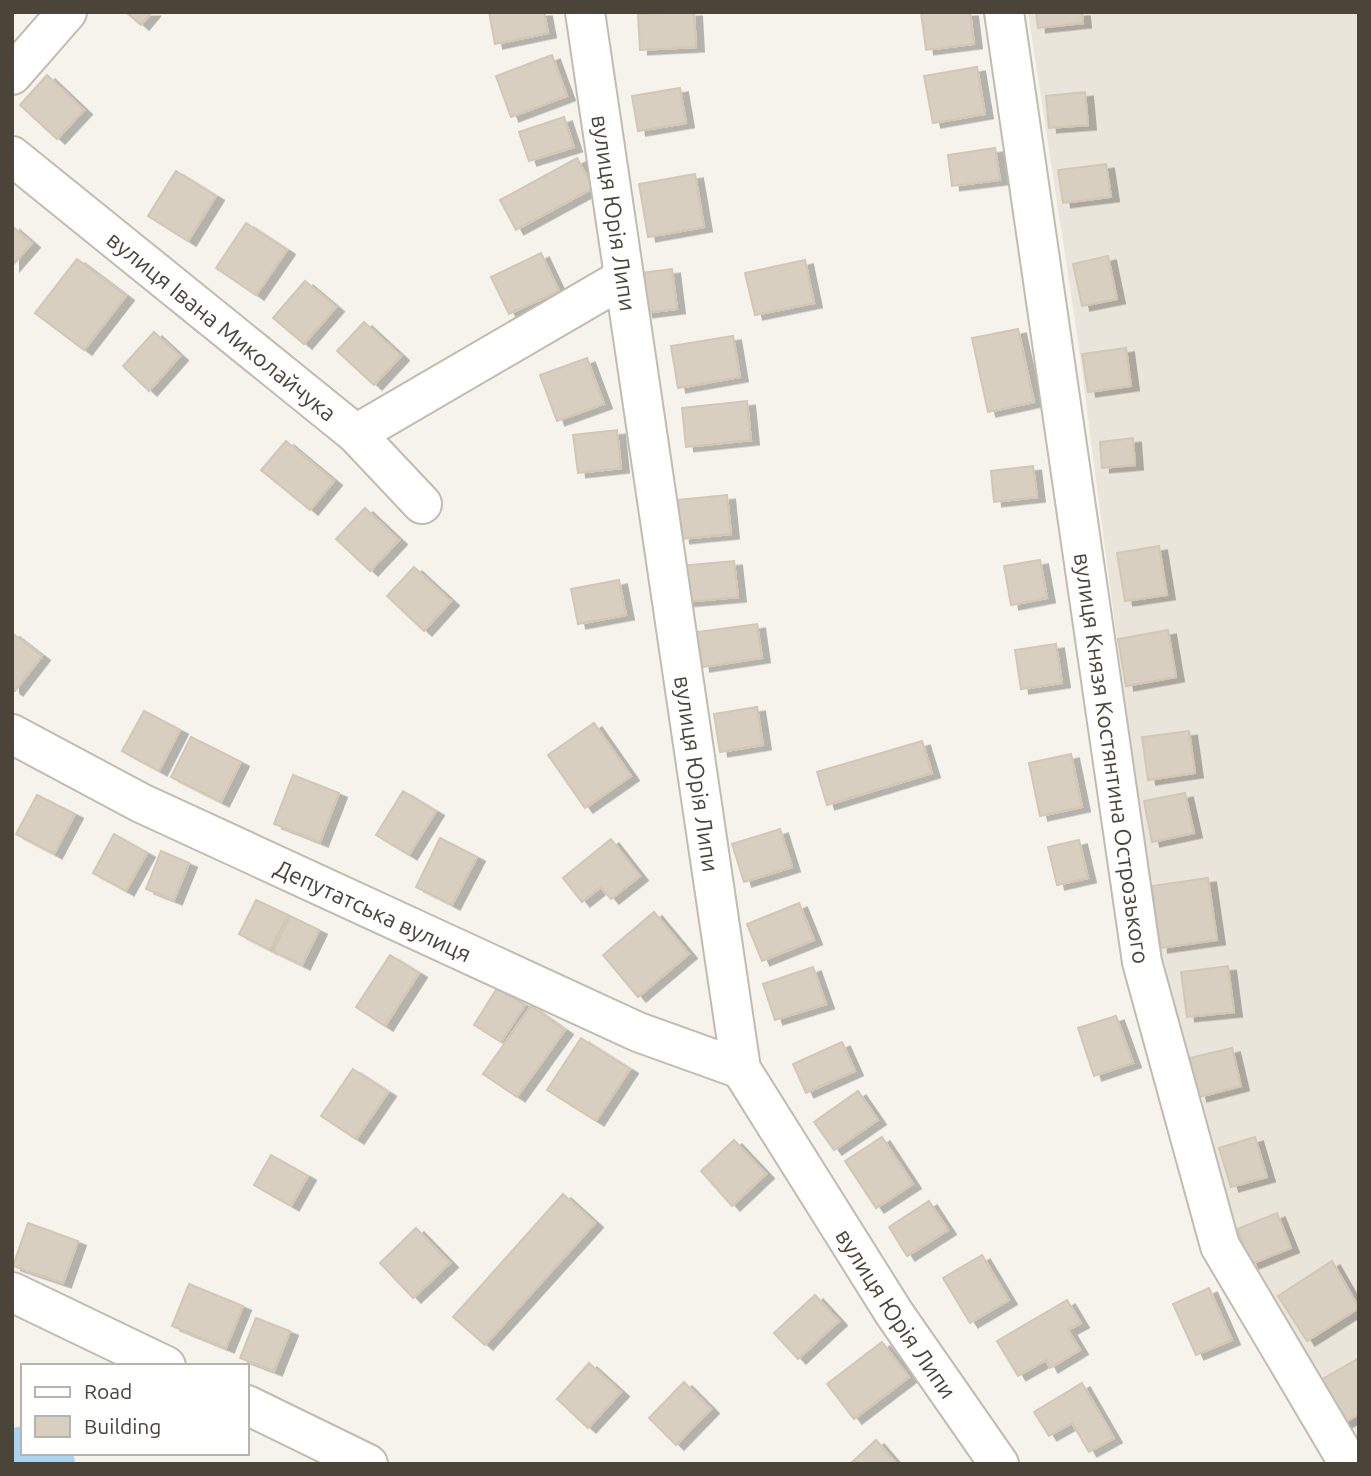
<svg xmlns="http://www.w3.org/2000/svg" width="1371" height="1476" viewBox="0 0 1371 1476" font-family="Ubuntu,sans-serif">
  <style>
    .residential { fill: #eae5da }
    .lines { fill: none; stroke-linecap: round; stroke-linejoin: round }
    .river { stroke: #a9d4f2; stroke-width: 54 }
    .building { fill: #d8cfc1; stroke: #d3c7b4; stroke-width: 2; filter: url(#shadow) }
    .minor-casing { stroke: #c2bbae; stroke-width: 42 }
    .minor { stroke: #fff; stroke-width: 38 }
    .labels { text-anchor: middle; dominant-baseline: central; stroke-width: 7; stroke-linejoin: round; paint-order: stroke }
    .street-label { font-size: 23px; fill: #4b4439; stroke: #fff }
  </style>
  <defs>
    <filter id="shadow"><feDropShadow dx="8" dy="4.5" stdDeviation="0" flood-color="#0004"/></filter>
  </defs>
  <rect width="100%" height="100%" fill="#f6f3ec"/>
  <polygon class="residential" points="1028,12 1359,12 1359,1451 1241,1244 1159,962 1077,334"/>
  <g class="lines">
    <polyline class="river" points="24,1453 48,1464"/>
  </g>
  <g class="building">
    <polygon points="126,12 152,12 141,25"/>
    <polygon points="489,12 544,12 548,33 495,44"/>
    <polygon points="694,12 696,47 640,50 638,14"/>
    <polygon points="921,12 970,12 974,44 926,50"/>
    <polygon points="1036,12 1082,12 1083,23 1038,28"/>
    <polygon points="552,55 567,96 511,117 496,76"/>
    <polygon points="977,67 985,114 933,123 924,76"/>
    <polygon points="47,75 84,110 57,139 20,105"/>
    <polygon points="680,88 686,123 638,131 632,96"/>
    <polygon points="1085,92 1088,125 1049,128 1046,96"/>
    <polygon points="564,117 574,147 529,161 519,132"/>
    <polygon points="995,148 1000,180 952,186 948,155"/>
    <polygon points="577,158 593,188 516,230 500,200"/>
    <polygon points="1106,164 1111,197 1063,203 1058,170"/>
    <polygon points="176,171 216,196 188,241 148,216"/>
    <polygon points="695,174 704,227 648,237 639,184"/>
    <polygon points="246,223 287,250 256,295 216,268"/>
    <polygon points="12,226 32,243 12,266"/>
    <polygon points="541,253 559,291 509,314 491,277"/>
    <polygon points="1108,256 1117,299 1082,306 1073,264"/>
    <polygon points="77,259 126,296 84,350 35,313"/>
    <polygon points="805,260 814,303 755,315 745,273"/>
    <polygon points="672,269 677,309 645,313 639,273"/>
    <polygon points="305,281 336,307 304,344 273,318"/>
    <polygon points="364,322 401,356 374,385 337,351"/>
    <polygon points="1018,329 1034,402 988,412 972,338"/>
    <polygon points="154,332 180,356 149,391 123,366"/>
    <polygon points="733,336 740,377 678,388 671,346"/>
    <polygon points="1126,348 1131,386 1088,392 1082,354"/>
    <polygon points="587,358 604,404 557,421 540,375"/>
    <polygon points="747,401 751,440 686,447 682,408"/>
    <polygon points="617,430 621,468 578,473 573,435"/>
    <polygon points="1133,438 1135,465 1102,468 1100,442"/>
    <polygon points="286,441 334,481 310,510 261,470"/>
    <polygon points="1033,466 1037,497 994,502 991,471"/>
    <polygon points="727,495 731,534 682,539 678,500"/>
    <polygon points="365,508 399,540 370,571 336,539"/>
    <polygon points="1159,546 1167,595 1125,601 1117,553"/>
    <polygon points="1040,560 1047,598 1011,605 1004,566"/>
    <polygon points="734,561 738,597 684,602 680,566"/>
    <polygon points="414,567 451,601 424,631 387,596"/>
    <polygon points="619,580 626,615 578,624 571,589"/>
    <polygon points="757,624 762,658 702,667 697,632"/>
    <polygon points="1168,630 1176,677 1126,686 1118,639"/>
    <polygon points="12,633 42,656 15,691 12,689"/>
    <polygon points="1056,644 1062,683 1021,689 1015,650"/>
    <polygon points="757,707 763,745 720,752 714,714"/>
    <polygon points="144,711 180,730 159,771 122,751"/>
    <polygon points="594,723 631,776 585,808 548,755"/>
    <polygon points="1189,731 1195,773 1148,780 1142,737"/>
    <polygon points="191,737 241,762 221,802 171,777"/>
    <polygon points="922,741 932,773 827,805 817,772"/>
    <polygon points="1071,754 1082,807 1040,816 1029,763"/>
    <polygon points="293,775 339,793 320,842 274,824"/>
    <polygon points="403,791 436,811 409,855 376,835"/>
    <polygon points="1185,793 1194,833 1152,842 1144,801"/>
    <polygon points="37,795 75,814 54,854 16,834"/>
    <polygon points="780,829 792,867 744,882 732,844"/>
    <polygon points="114,834 147,853 126,891 93,873"/>
    <polygon points="440,838 477,857 452,905 416,887"/>
    <polygon points="611,839 640,876 611,899 601,887 582,902 563,878"/>
    <polygon points="1079,840 1088,878 1057,885 1048,847"/>
    <polygon points="161,851 189,863 174,900 146,889"/>
    <polygon points="1208,878 1217,940 1160,948 1152,886"/>
    <polygon points="256,900 288,915 270,950 239,934"/>
    <polygon points="799,903 814,940 762,961 747,924"/>
    <polygon points="654,912 689,954 638,997 603,955"/>
    <polygon points="290,916 319,930 302,965 273,951"/>
    <polygon points="390,955 419,973 385,1026 356,1007"/>
    <polygon points="1228,966 1234,1012 1187,1017 1181,972"/>
    <polygon points="813,967 826,1004 775,1020 763,984"/>
    <polygon points="497,988 525,1005 501,1042 474,1025"/>
    <polygon points="531,1006 565,1030 517,1097 483,1074"/>
    <polygon points="1116,1016 1133,1063 1094,1076 1078,1028"/>
    <polygon points="581,1038 630,1069 596,1121 547,1090"/>
    <polygon points="842,1042 855,1071 806,1093 793,1064"/>
    <polygon points="1232,1048 1241,1086 1199,1097 1190,1058"/>
    <polygon points="353,1069 388,1092 356,1139 321,1116"/>
    <polygon points="858,1091 878,1120 834,1150 814,1122"/>
    <polygon points="882,1137 913,1184 876,1208 845,1161"/>
    <polygon points="1255,1137 1267,1177 1231,1187 1219,1148"/>
    <polygon points="734,1140 766,1174 732,1206 701,1171"/>
    <polygon points="271,1155 308,1176 291,1206 254,1185"/>
    <polygon points="563,1194 595,1223 485,1345 453,1317"/>
    <polygon points="929,1201 948,1230 907,1256 889,1227"/>
    <polygon points="1277,1213 1291,1248 1251,1264 1237,1229"/>
    <polygon points="28,1223 78,1241 63,1283 13,1266"/>
    <polygon points="416,1228 450,1263 413,1298 380,1263"/>
    <polygon points="982,1255 1009,1300 970,1323 943,1278"/>
    <polygon points="1332,1261 1359,1308 1307,1341 1278,1296"/>
    <polygon points="189,1284 243,1306 226,1348 172,1326"/>
    <polygon points="1209,1288 1232,1340 1196,1355 1173,1304"/>
    <polygon points="815,1295 839,1321 798,1359 774,1333"/>
    <polygon points="1067,1300 1081,1323 1068,1330 1080,1350 1050,1368 1046,1360 1018,1376 997,1341"/>
    <polygon points="256,1318 290,1331 274,1371 240,1358"/>
    <polygon points="882,1342 909,1377 854,1419 827,1384"/>
    <polygon points="1359,1358 1359,1414 1344,1423 1319,1381"/>
    <polygon points="589,1363 621,1392 588,1428 557,1399"/>
    <polygon points="684,1382 711,1409 676,1445 649,1418"/>
    <polygon points="1082,1383 1114,1438 1089,1452 1072,1423 1049,1436 1034,1412"/>
    <polygon points="876,1440 897,1464 850,1464"/>
  </g>
  <g class="lines">
    <defs>
      <g id="minor">
        <path id="s1" d="M585,12L741,1069L894,1313L999,1464"/>
        <path id="s2" d="M1004,12L1142,962L1220,1246L1349,1464"/>
        <polyline points="12,75 67,12"/>
        <path id="s3" d="M12,156L356,434L422,504"/>
        <polyline points="356,434 622,279"/>
        <path id="s4" d="M12,734L141,803L638,1032L741,1069"/>
        <polyline points="12,1292 166,1366"/>
        <polyline points="247,1405 368,1464"/>
      </g>
    </defs>
    <use href="#minor" class="minor-casing"/>
    <use href="#minor" class="minor"/>
  </g>
  <g class="labels">
    <g class="street-label">
      <text stroke="none"><textPath href="#s1" startOffset="203">вулиця Юрія Липи</textPath></text>
      <text stroke="none"><textPath href="#s3" startOffset="270">вулиця Івана Миколайчука</textPath></text>
      <text stroke="none"><textPath href="#s2" startOffset="754">вулиця Князя Костянтина Острозького</textPath></text>
      <text stroke="none"><textPath href="#s1" startOffset="770">вулиця Юрія Липи</textPath></text>
      <text stroke="none"><textPath href="#s4" startOffset="402">Депутатська вулиця</textPath></text>
      <text stroke="none"><textPath href="#s1" startOffset="1358">вулиця Юрія Липи</textPath></text>
    </g>
  </g>
  <rect width="1371" height="1476" fill="none" stroke="#4b4439" stroke-width="28"/>
  <rect x="21" y="1364" width="228" height="91" fill="#ffffff" stroke="#b7b4b0" stroke-width="2"/>
  <rect x="35" y="1387" width="35" height="10" fill="#ffffff" stroke="#b7b4b0" stroke-width="2"/>
  <text x="84" y="1399" font-size="21" fill="#4b4439">Road</text>
  <rect x="35" y="1416" width="35" height="21" fill="#d8cfc1" stroke="#b7b4b0" stroke-width="2"/>
  <text x="84" y="1434" font-size="21" fill="#4b4439">Building</text>
</svg>
